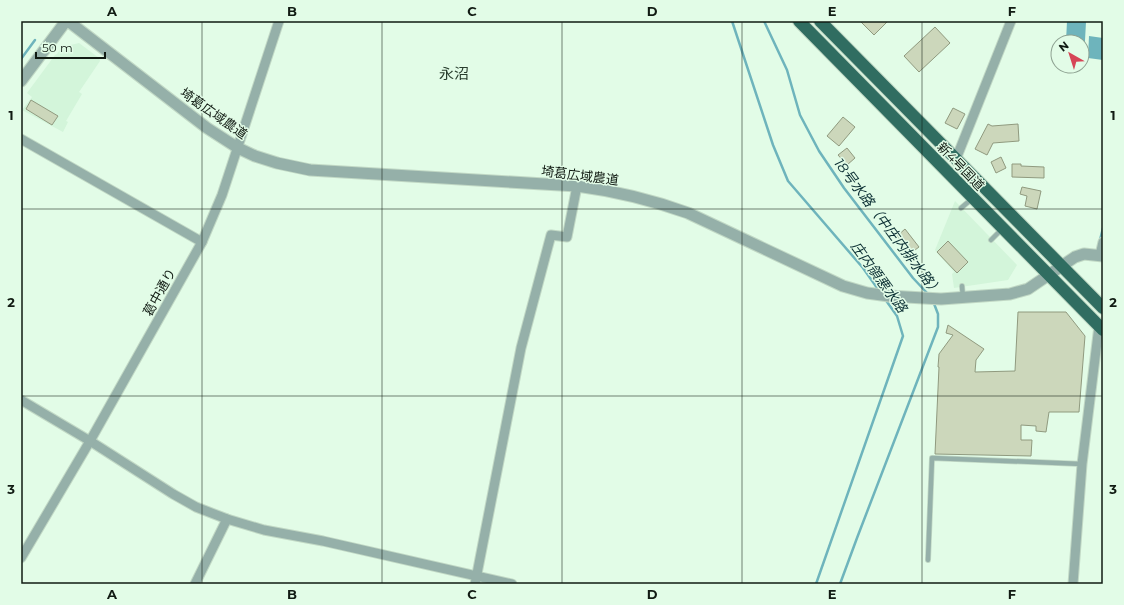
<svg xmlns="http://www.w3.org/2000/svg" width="1124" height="605" viewBox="0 0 1124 605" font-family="Montserrat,'Noto Sans JP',sans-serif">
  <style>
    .built { fill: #d3f5da }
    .water { fill: #6eb4bc }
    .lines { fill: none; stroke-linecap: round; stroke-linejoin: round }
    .stream { stroke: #6eb4bc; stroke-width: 2.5 }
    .building { fill: #ccd7bb; stroke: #909a7f }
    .service-casing { stroke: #c1d8c5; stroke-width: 6 }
    .minor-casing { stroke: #c1d8c5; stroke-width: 11 }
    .tertiary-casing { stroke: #c1d8c5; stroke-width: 13 }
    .trunk-casing { stroke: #c1d8c5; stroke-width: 14 }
    .service { stroke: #95b0a9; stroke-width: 4.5 }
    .minor { stroke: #95b0a9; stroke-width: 9 }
    .tertiary { stroke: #95b0a9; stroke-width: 11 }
    .trunk { stroke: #306d61; stroke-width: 12 }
    .grid { fill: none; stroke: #111b13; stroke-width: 1; stroke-opacity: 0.55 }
    .labels { text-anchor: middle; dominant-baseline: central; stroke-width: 3; stroke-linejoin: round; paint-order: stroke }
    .street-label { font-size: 13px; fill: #111b13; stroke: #e2fce7 }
    .water-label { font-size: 14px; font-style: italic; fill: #0b2f33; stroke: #e2fce7 }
    .quarter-label { font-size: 15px; fill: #283d2d; stroke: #e2fce7 }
    .neatline { fill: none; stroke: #111b13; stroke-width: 1.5 }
    .grid-label { font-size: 13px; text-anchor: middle; font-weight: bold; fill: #111b13 }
  </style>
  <rect width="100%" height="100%" fill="#e2fce7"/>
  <g class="built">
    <polygon points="79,43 99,58 100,61 79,92 82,94 66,121 68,122 63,132 22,110 32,97 27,93 55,55 57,54 62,47"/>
    <polygon points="955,201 1017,265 1008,280 954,288 952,274 954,272 935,250"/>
  </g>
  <g class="water">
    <polygon points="1067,21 1086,22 1084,59 1082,59 1082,42 1066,42"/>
    <polygon points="1089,36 1103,38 1103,60 1088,58"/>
  </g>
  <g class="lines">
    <g class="stream">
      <polyline points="732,21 773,145 788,181 863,268 880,292"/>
      <polyline points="764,21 787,70 800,115 819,151 844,188 913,278 928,294"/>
      <polyline points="21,59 35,40"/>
      <polyline points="1100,240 1103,228"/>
      <polyline points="816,584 903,336 897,316 885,299"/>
      <polyline points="840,584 857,538 938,327 938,314 933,301"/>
    </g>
  </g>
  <g class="building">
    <polygon points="860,21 888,21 874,35"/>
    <polygon points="935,27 950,43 919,72 904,56"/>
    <polygon points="31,100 58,116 52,125 26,109"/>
    <polygon points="953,108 965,114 957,129 945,123"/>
    <polygon points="843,117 855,127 839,146 827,136"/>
    <polygon points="988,124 992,126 1018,124 1019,141 993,143 987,155 975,149"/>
    <polygon points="847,148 855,158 847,165 838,155"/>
    <polygon points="1001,157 1006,168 996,173 991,162"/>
    <polygon points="1012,164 1021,164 1021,166 1044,167 1044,178 1012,177"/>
    <polygon points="1022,187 1041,191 1037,209 1025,206 1027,196 1020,194"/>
    <polygon points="905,229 919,247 911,253 897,236"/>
    <polygon points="948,241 968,262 957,273 937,252"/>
    <polygon points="1018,312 1066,312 1085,336 1079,412 1049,412 1046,432 1036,431 1036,426 1021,425 1021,440 1032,440 1031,456 935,454 939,367 938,367 939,354 953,335 946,333 948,325 984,349 976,360 975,372 1015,371"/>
  </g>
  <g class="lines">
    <defs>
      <g id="service">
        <polyline points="961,208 973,198"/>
        <polyline points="991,240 1002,229"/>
        <polyline points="962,286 963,298"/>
        <polyline points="928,560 932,458 1082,464"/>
      </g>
      <g id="minor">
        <polyline points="21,139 202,242"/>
        <polyline points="956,159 1011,21"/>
        <polyline points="1100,255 1103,242"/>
        <polyline points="21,400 90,441 173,494 196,507 227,519 264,530 323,541 512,584"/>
        <polyline points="21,558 90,441 202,242 222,195 279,21"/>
        <polyline points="195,584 227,519"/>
        <polyline points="475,584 521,348 551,235 567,237 577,186"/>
        <polyline points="1073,584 1082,464 1099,326"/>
      </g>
      <g id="tertiary">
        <path d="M68,21L207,128L238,148L255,156L277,163L310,170L577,186C615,191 652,200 688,213L843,286L867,293L889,296L941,299L1010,294L1028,289L1075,257L1084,254L1103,256"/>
        <polyline points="21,81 66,21"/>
      </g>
      <g id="trunk">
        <polyline points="799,21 1103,330"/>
        <polyline points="820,21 1103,308"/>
      </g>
    </defs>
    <use href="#service" class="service-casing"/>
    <use href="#minor" class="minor-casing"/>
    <use href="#tertiary" class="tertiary-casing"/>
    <use href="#trunk" class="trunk-casing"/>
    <use href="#service" class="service"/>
    <use href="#minor" class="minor"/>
    <use href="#tertiary" class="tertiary"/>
    <use href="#trunk" class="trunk"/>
  </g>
  <path class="grid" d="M202,21V584M382,21V584M562,21V584M742,21V584M922,21V584M21,209H1103M21,396H1103"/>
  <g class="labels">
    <g class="street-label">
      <text transform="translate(214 113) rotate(35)">埼葛広域農道</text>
      <text transform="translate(961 166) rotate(46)">新4号国道</text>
      <text transform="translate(580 175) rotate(7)">埼葛広域農道</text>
      <text transform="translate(159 292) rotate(-61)">葛中通り</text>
    </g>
    <g class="water-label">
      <text transform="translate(888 227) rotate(53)">18号水路（中庄内排水路）</text>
      <text transform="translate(879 277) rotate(54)">庄内領悪水路</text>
    </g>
    <g class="quarter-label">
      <text x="454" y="73">永沼</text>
    </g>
  </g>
  <rect width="1124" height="605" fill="none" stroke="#e2fce7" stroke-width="44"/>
  <g transform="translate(1070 54) rotate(321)"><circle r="19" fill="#e2fce7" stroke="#8ea292"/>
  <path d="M0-3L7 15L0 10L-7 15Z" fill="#d64556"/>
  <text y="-6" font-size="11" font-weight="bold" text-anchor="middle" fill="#111b13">N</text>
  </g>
  <path d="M36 52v6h69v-6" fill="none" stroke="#111b13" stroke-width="2"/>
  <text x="42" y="52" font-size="12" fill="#111b13" stroke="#e2fce7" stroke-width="3" paint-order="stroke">50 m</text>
  <rect x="22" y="22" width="1080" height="561" class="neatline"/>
  <g class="grid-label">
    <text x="112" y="16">A</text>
    <text x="292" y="16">B</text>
    <text x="472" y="16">C</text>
    <text x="652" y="16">D</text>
    <text x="832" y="16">E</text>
    <text x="1012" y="16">F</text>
    <text x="11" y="120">1</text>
    <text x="1113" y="120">1</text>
    <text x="11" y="307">2</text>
    <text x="1113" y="307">2</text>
    <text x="11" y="494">3</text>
    <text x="1113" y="494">3</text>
    <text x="112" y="599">A</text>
    <text x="292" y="599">B</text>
    <text x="472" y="599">C</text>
    <text x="652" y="599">D</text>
    <text x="832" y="599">E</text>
    <text x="1012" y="599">F</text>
  </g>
</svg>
